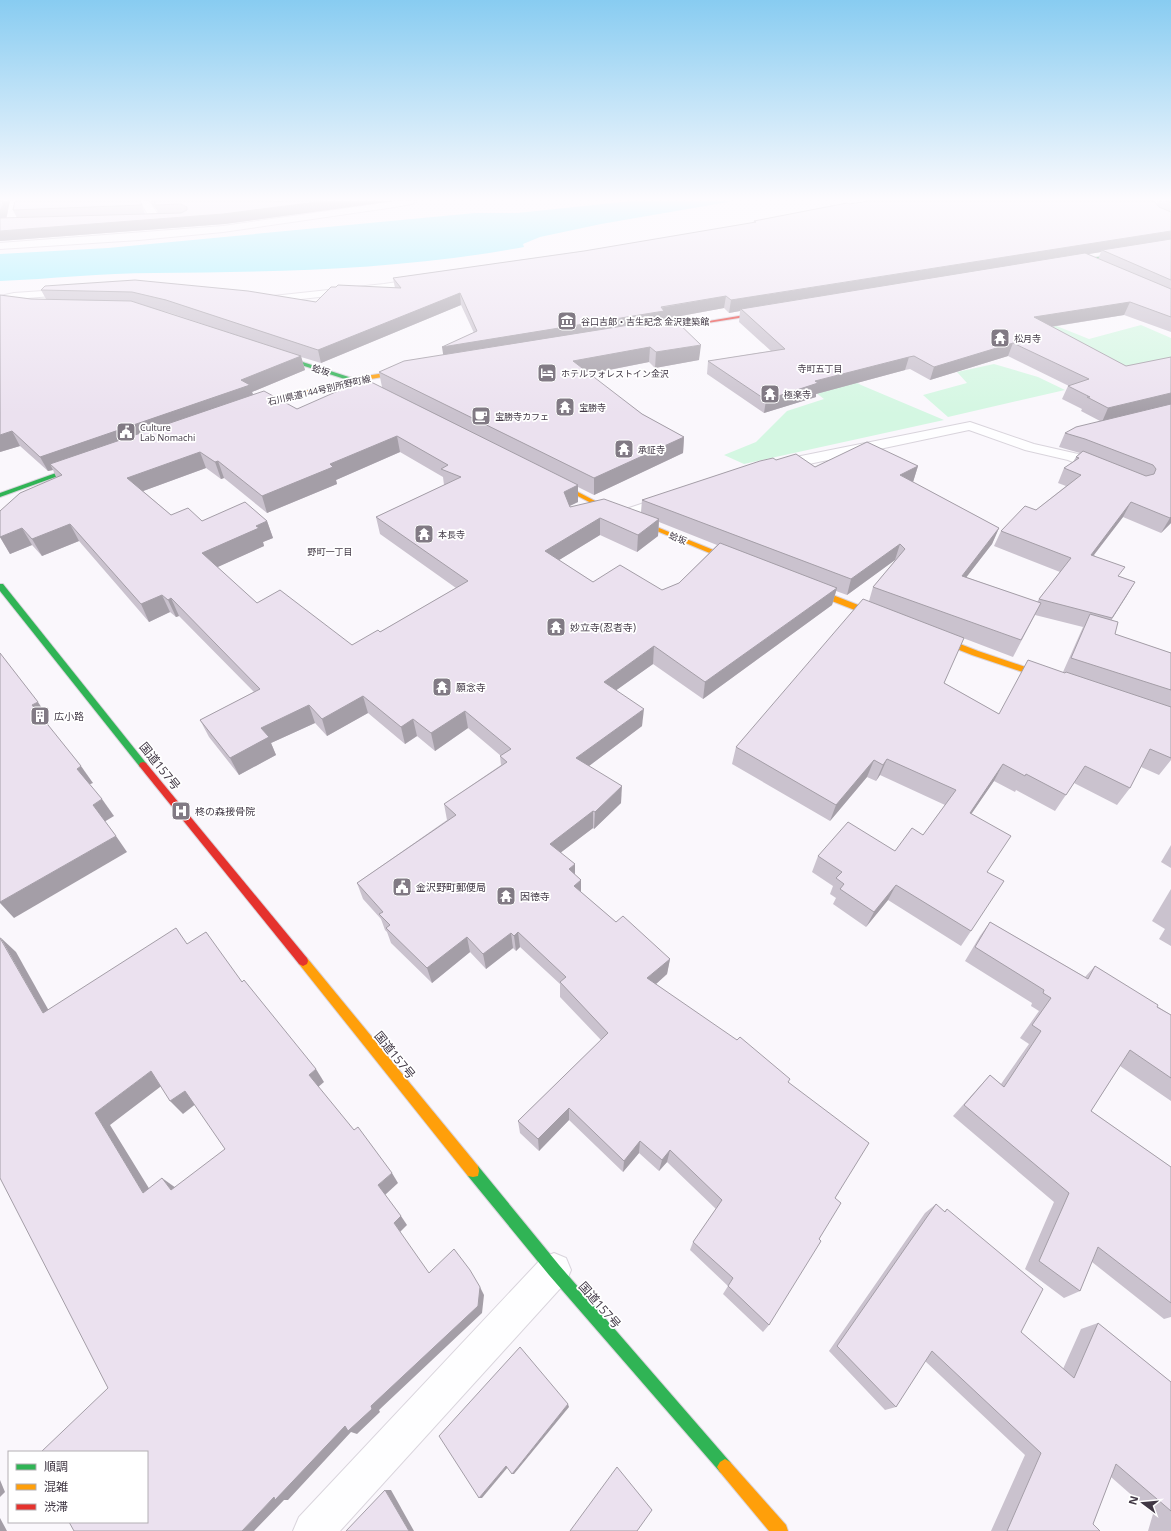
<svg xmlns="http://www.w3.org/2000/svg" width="1171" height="1531" viewBox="0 0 1171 1531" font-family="'Open Sans','Noto Sans JP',sans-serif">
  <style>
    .green { fill: #d4f7e2 }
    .water { fill: #98effe }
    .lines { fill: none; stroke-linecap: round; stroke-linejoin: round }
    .street-casing { stroke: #d9d4dc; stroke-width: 2 }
    .fast-casing { stroke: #d9d4dc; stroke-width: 2 }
    .slow-casing { stroke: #d9d4dc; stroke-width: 2 }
    .jam-casing { stroke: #d9d4dc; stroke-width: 2 }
    .street { fill: #fefeff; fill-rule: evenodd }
    .fast { fill: #30b455; fill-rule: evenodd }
    .slow { fill: #ff9f0a; fill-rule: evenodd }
    .jam { fill: #e5322d; fill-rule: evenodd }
    .wall { fill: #cac2ce; fill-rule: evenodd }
    .shaded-wall { fill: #a49ea7 }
    .building { fill: #ebe1ef; stroke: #a49ea7; fill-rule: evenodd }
    .labels { text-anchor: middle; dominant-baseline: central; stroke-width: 3.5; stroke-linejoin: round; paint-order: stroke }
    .far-poi-label { font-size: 9px; fill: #403744; stroke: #fff; text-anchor: start }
    .far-neighbourhood-label { font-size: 9px; fill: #403744; stroke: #fff }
    .far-street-label { font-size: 9px; fill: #403744; stroke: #fff }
    .poi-label { font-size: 10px; fill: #403744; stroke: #fff; text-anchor: start }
    .near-street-label { font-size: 12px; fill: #403744; stroke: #fff }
  </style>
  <rect width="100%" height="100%" fill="#faf7fc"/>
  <g class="green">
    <polygon points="1039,319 1089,339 1141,325 1171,338 1171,362 1108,375"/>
    <polygon points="815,361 861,385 944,420 744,464 724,455 756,442 787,411 824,399 785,369"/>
    <polygon points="994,364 1038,377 1065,390 948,417 923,395 967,383 957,372"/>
  </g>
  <path class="water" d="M632,201H734L601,224L540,237L523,244L524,247C400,270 279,272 154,273C102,273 51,279 0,281V254L108,248L475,213H517Z"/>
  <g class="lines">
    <defs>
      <g id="street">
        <polygon points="9,201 19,201 16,224 11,227 6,224"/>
        <polygon points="140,201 149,201 157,213 154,222 148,222 146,220 147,213"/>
        <polygon points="397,201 417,201 412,204 388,208 223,232 139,240 0,249 0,243 223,226"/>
        <polygon points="424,278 430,281 428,283 384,290 273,302 254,300 252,298 254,296 273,296 384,284"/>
        <polygon points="72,289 76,290 78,292 76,294 15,299 0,303 0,296 14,293"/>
        <polygon points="970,422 1034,444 1078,454 1107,466 1110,469 1107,472 1102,474 1097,472 1068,460 1025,450 969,430 776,471 771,469 768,466 771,463 776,461"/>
        <polygon points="671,494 677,496 679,499 677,502 620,521 614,519 612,516 614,513"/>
        <polygon points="554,1253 566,1258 571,1270 566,1282 340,1531 293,1531 299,1517 542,1258"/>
      </g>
      <g id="fast">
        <polygon points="1171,244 1171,246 1066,264 1064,263"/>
        <polygon points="275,353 355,379 386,395 381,396 351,381 273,356 273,354"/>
        <polygon points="84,463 87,465 86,466 0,497 0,493"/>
        <polygon points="0,584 3,584 146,763 147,765 146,767 140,767 0,591"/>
        <polygon points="473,1165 478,1166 559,1265 730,1462 733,1467 730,1472 725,1475 720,1472 549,1275 468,1176 467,1171 468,1166"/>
      </g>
      <g id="slow">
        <polygon points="410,369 412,370 412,372 353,382 251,408 248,406 353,378"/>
        <polygon points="551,478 622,515 637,519 743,562 742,564 736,564 633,521 618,517 549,481 548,480"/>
        <polygon points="804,586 810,586 886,616 887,618 886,620 880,620 804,590"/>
        <polygon points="932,633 978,651 1055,677 1056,679 1055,681 1049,681 972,655 929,638 928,636 929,634"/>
        <polygon points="303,956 307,958 478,1166 479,1171 478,1176 473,1177 468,1176 299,964 298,961 299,958"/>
        <polygon points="725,1459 730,1462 786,1525 788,1531 769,1531 720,1472 717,1467 720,1462"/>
      </g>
      <g id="jam">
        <polygon points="769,311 771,311 771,313 651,332 649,331"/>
        <polygon points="143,762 146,763 307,958 308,961 307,964 303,966 299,964 140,767 139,765 140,763"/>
      </g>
    </defs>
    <use href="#street" class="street-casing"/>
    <use href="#fast" class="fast-casing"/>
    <use href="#slow" class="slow-casing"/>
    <use href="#jam" class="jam-casing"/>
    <use href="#street" class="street"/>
    <use href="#fast" class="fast"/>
    <use href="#slow" class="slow"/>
    <use href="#jam" class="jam"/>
  </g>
  <g class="wall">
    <polygon points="10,201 6,218 17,218 13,210 142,205 145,214 158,213 157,210 149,201 394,201 225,224 0,241"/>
    <path d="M1157,201H1171V332L1124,315L1051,327L1126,366L1171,357V523L1161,533L1123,517L1094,555L1119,576L1135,582L1111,620L1115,634L1171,653V760L1159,775L1141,767L1130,788L1117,805L1074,783L1055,811L1016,790L1015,792L994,781L971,814L988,872L971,931L961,946L888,900L866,927L833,904L836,898L830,894L833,886L812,872L818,856L895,851L923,835L945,805L880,775L876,781L867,777L830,821L732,764L736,747L869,601L873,587L895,561V560L847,595L836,591L832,605L703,699L653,664L616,690L642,726L589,766L621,803L594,829L593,828L561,852L575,875L581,880V892L616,922L670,959L667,974L656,984L789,1082L835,1198L819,1239L769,1325L763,1332L723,1294L728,1286L690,1250L693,1242L716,1209L667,1162L659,1171L639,1153L623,1172L569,1120L539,1151L520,1133L518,1121L601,1040L560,997V984L520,947L516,951L513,948L486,969L470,952L432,983L391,943L387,932L385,930L381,919L363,899L357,883L447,820L444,804L501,765L500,756H501L468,728L435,751L417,736L405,744L368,713L327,736L315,723L271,743L276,755L239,775L209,737L200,720L254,692L179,616L176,617L170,612L149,622L79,541L42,556L32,545L10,554L0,537L56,477L53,470L48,471L20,446L0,452L31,299H46L41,290L45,286L316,302L395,288L393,278L584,251L753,223L754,221L849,204H1157ZM1101,252L1098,259L1089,254ZM461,305L474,333L444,355L379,372L382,387L297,409L253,394L252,392L305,370L301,357L321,363ZM724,308L729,313L740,311L739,322L771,351L708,361L707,374L764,413L816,397V394L905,370L910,369L930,380L1008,356L1069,386H1068L1062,399L1082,409L1081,411L1100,421L1065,433L1059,447L1080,453L1076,457L1073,462L1064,468L1058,483L1066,486L1036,510L1001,531L994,546L1060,572L1039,599L1037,602L966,577L992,544L999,528L913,482L918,466L815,467L776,460L642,500L641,512L570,507V506L578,502V487L594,495L683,453L684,437L642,414L589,374L649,362L655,368L699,360L664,319ZM160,310L170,313L269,346ZM400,452L443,477L444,485L376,517L380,534L456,588L380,632L352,645L257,603L217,567L264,546L263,542L273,538L267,521H202L171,515L143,491L206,468L221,479L224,478L267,513L337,484L336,480ZM659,522L717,545L679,583L662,590L593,582L559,560L600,535L637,552L658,536ZM1035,615L1083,627L1063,672L999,714L944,683L963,638L1013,657Z"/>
    <polygon points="1171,845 1171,868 1161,862"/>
    <polygon points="1171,889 1171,946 1159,939 1165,929 1152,921"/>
    <polygon points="990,922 1085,977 1095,966 1171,1015 1171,1101 1120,1066 1091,1111 1171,1167 1171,1317 1164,1319 1092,1262 1080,1291 1064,1298 1025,1269 1054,1202 953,1116 979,1087 990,1075 1001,1084 1029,1044 1020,1038 1039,1011 1031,1006 1032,1003 965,961 980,936"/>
    <polygon points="936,1204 944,1212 947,1209 1021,1332 1063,1369 1081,1329 1098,1323 1171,1382 1171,1531 1148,1531 1153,1514 1111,1477 1093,1524 1100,1531 991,1531 1025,1455 925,1361 896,1407 885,1410 829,1351 925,1213"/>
  </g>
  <g class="shaded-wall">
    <polygon points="3,201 10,201 6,220 0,220 0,210"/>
    <polygon points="324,201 394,201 225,224 0,241 0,231"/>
    <polygon points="1171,231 1171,241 1102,250 1101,252 743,311 741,309 740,311 729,313 731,300"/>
    <polygon points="460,293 461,305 321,363 318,350"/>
    <polygon points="726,296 724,308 444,360 442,347"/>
    <polygon points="1130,302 1124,315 1030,330 1034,317"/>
    <polygon points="1013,343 1008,356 930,380 934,367"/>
    <polygon points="701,345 699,360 655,368 656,352"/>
    <polygon points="650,347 649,362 573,377 573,361"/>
    <polygon points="301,356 305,370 252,392 255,399 50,464 53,470 48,471 40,457 241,380"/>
    <polygon points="909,357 905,370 816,394 816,397 764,413 766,400 815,381"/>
    <polygon points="1171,393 1171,405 1102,422 1108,408"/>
    <polygon points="12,431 20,446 0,452 0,435"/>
    <polygon points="397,436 400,452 336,480 337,484 267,513 262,496 330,464"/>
    <polygon points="684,437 683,453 594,495 594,478"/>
    <polygon points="200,452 206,468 135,494 127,478"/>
    <polygon points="218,461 224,478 221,479 215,462"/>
    <polygon points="918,466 913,482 900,475"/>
    <polygon points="578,485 578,502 565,508 564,492"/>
    <polygon points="1131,502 1123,517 1083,569 1091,555"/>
    <polygon points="1171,517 1171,523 1161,533 1170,518"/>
    <polygon points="600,518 600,535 546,568 545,551"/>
    <polygon points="659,519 658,536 637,552 638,535"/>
    <polygon points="267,521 273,538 263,542 264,546 209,571 202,553 256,526"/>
    <polygon points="70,524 79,541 42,556 32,539"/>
    <polygon points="22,528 32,545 10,554 0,537"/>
    <polygon points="999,528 992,544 955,592 962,576"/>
    <polygon points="900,544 895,560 847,595 851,579"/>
    <polygon points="1135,582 1126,597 1103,633 1112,618"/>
    <polygon points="837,588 832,605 703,699 705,682"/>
    <polygon points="162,595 170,612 149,622 141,604"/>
    <polygon points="171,598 179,616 176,617 168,600"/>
    <polygon points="654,646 653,664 604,699 604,682"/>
    <polygon points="363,696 368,713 327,736 322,719"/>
    <polygon points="38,702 49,719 44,722 32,705"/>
    <polygon points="309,705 315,723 271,743 276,755 239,775 230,758 261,728"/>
    <polygon points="644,709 642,726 577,775 576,758"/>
    <polygon points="465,711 468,728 435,751 431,733"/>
    <polygon points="413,719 417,736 405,744 401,727"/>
    <polygon points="887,759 880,775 876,781 883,765"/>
    <polygon points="874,760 867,777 830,821 836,805"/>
    <polygon points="1003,764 994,781 961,829 970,813"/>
    <polygon points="81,766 93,783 88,785 77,769"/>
    <polygon points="622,786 621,803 594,829 595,812"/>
    <polygon points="102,799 114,816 104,822 93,805"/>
    <polygon points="593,811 593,828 551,860 550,844"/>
    <polygon points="116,836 127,852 14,918 0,903 0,902"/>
    <polygon points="575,864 575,881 569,869"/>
    <polygon points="581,880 581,896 574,886"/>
    <polygon points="896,885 888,900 866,927 874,912"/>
    <polygon points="518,932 520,947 516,951 514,936"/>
    <polygon points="511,933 513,948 486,969 483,954"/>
    <polygon points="0,937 16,952 58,1027 43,1013"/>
    <polygon points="467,937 470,952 432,983 427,968"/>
    <polygon points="670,959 667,974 646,993 647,978"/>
    <polygon points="316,1069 324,1082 317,1088 309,1075"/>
    <polygon points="151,1071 164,1084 110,1125 158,1203 143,1193 95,1113"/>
    <polygon points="185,1091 197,1103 183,1114 170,1101"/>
    <polygon points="569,1108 569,1120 539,1151 538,1139"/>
    <polygon points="640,1141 639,1153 623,1172 624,1161"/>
    <polygon points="670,1150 667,1162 659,1171 662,1160"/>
    <polygon points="392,1173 398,1183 385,1195 378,1185"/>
    <polygon points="162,1178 176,1188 171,1190"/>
    <polygon points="401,1216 407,1225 400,1232 394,1223"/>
    <polygon points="480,1287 484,1295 482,1313 379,1410 380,1412 357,1434 351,1432 288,1500 284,1500 254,1531 242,1531 274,1497 345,1426 371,1406"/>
    <polygon points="568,1404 569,1407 514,1474 512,1474"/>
    <polygon points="506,1466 508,1467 482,1498 479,1498"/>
    <polygon points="0,1480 5,1492 0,1497"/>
    <polygon points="385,1490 391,1490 414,1531 409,1531"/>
    <polygon points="0,1518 7,1531 0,1531"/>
  </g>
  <g class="building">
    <polygon points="0,201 3,201 1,210 0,210"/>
    <polygon points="15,201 140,201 142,205 13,210"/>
    <polygon points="153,201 273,201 275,202 284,201 324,201 223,214 0,231 0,218 181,213 187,210 187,207 181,204 155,205 155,202"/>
    <polygon points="869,201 1154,201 1159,207 1171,212 1171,231 731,300 726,296 661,307 664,311 442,347 477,331 460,293 318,350 166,300 132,292 41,290 45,286 135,280 248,291 316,302 331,287 336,287 338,285 401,288 393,278 584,251 756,222 754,221 847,203 849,204"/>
    <polygon points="1166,201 1171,201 1171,203 1167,201"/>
    <polygon points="1171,239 1171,280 1102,250"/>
    <polygon points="1085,253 1171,289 1171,317 1130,302 1034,317 1126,366 1171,357 1171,393 1108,408 1087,397 1090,397 1068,386 1089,379 1013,343 934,367 914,356 909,357 815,381 818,383 766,400 708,361 785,349 741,309"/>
    <polygon points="0,295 31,299 131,301 301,356 241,380 250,385 40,457 12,431 0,435"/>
    <polygon points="673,318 701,345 656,352 650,347 573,361 642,414 684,437 594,478 379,372 404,361"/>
    <path d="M365,379L578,485L564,492L570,507L604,499L659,519L638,535L600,518L545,551L593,582L620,565L662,590L679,583L720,543L837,588L705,682L654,646L604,682L644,709L576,758L622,786L595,812L593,811L550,844L575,864L569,869L581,880L574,886L616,922L623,916L670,959L647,978L737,1040L740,1037L790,1079L788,1082L869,1143L835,1198L841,1203L819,1239L821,1241L769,1325L728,1286L733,1278L693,1242L722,1200L670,1150L662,1160L640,1141L624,1161L569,1108L538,1139L518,1121L608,1033L560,982L566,977L518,932L514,936L511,933L483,954L467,937L427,968L386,928L390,925L379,914L383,912L357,883L456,815L444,804L507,762L500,756L511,749L465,711L431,733L413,719L401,727L363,696L322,719L309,705L261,728L269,737L230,758L200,720L260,689L171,598L168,600L162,595L141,604L70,524L32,539L22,528L0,537V511L20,493L62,475L50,464L255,394L264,391L297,409ZM397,436L448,465L441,469L461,477L376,517L468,581L380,632L378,630L352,645L280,590L257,603L202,553L259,528L256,526L267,521L245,502L202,521L188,508L171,515L127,478L200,452L215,462L218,461L262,496L333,467L330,464Z"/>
    <polygon points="1171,404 1171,517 1170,518 1131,502 1091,555 1125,567 1118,576 1135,582 1112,618 1039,599 1071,558 1001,531 1025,506 1036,510 1081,475 1064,468 1079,458 1076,457 1083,451 1146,476 1154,474 1156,469 1153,465 1085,439 1065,433 1076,427"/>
    <polygon points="867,442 918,466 900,475 999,528 962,576 1041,603 1021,640 873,587 905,549 900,544 851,579 642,500 760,461 773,458 776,460 796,454 815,467"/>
    <polygon points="863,599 964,638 944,683 999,714 1028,660 1065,673 1066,672 1171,707 1171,758 1150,749 1130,788 1085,766 1066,795 1026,774 1025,776 1003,764 970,813 1011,836 987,872 1004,881 971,931 896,885 874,912 840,889 844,884 836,878 842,872 818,856 848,822 895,851 912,828 923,835 956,790 887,759 883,765 874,760 836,805 736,747"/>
    <polygon points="1090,614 1118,622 1115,634 1171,653 1171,690 1071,658"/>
    <polygon points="0,653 38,702 32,705 81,766 77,769 102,799 93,805 116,836 0,902"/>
    <polygon points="990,922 1088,979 1095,966 1158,1005 1157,1007 1171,1015 1171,1078 1130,1050 1091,1111 1171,1167 1171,1303 1098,1247 1080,1291 1039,1261 1069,1193 964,1105 990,1075 1004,1087 1041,1031 1032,1025 1051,998 1043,993 1044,990 975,947"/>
    <path d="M176,928L187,944L206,932L242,982L244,980L316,1069L309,1075L354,1130L358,1127L392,1173L378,1185L401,1216L394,1223L429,1273L454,1249L470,1270L480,1287L478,1306L371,1406L372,1409L348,1431L345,1426L275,1500L274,1497L242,1531H74L69,1522H147V1452H41L108,1388L0,1178V938L43,1013ZM151,1071L170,1101L185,1091L225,1149L171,1190L162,1178L143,1193L95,1113Z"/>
    <polygon points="936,1204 945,1212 947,1209 1043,1289 1021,1332 1074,1378 1098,1323 1171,1382 1171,1511 1116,1464 1093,1524 1100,1531 1007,1531 1041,1453 932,1351 896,1407 837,1346"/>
    <polygon points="520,1347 568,1404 512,1474 506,1466 479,1498 439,1436"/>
    <polygon points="617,1467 652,1510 637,1531 570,1531"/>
    <polygon points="385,1490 409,1531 346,1531"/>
  </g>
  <linearGradient id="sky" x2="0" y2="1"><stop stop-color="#88ccf1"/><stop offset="0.48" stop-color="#fdfbfe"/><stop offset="1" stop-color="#fdfbfe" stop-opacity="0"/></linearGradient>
  <rect width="1171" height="415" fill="url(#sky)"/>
  <defs>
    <symbol id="museum-square" viewBox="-11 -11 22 22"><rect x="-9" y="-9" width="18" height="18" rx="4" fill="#817a84" stroke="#fff"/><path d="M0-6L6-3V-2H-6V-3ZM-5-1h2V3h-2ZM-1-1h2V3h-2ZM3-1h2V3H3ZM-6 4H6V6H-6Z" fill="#fff"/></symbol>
    <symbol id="temple-square" viewBox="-11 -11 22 22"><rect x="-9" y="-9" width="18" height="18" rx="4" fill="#817a84" stroke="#fff"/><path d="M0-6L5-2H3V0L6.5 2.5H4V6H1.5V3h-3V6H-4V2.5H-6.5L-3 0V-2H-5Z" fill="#fff"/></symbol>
    <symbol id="hotel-square" viewBox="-11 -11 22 22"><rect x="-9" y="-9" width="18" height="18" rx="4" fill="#817a84" stroke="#fff"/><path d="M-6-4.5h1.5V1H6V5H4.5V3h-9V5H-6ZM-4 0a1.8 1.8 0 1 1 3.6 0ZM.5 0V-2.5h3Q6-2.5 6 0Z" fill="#fff"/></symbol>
    <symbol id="cafe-square" viewBox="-11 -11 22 22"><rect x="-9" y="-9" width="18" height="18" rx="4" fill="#817a84" stroke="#fff"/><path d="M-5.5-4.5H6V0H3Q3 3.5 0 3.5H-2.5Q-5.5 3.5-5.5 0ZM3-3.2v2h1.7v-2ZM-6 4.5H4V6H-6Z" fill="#fff"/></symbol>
    <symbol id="civic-square" viewBox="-11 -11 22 22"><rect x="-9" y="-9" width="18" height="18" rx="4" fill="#817a84" stroke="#fff"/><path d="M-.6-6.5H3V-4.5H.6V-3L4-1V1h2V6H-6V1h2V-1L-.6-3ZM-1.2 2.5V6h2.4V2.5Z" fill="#fff"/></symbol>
    <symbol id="building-square" viewBox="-11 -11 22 22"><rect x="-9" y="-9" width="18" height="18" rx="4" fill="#817a84" stroke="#fff"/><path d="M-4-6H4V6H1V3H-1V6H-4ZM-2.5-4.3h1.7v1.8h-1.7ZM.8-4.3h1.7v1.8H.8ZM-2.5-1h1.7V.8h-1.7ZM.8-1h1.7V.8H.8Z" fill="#fff"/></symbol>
    <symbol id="hospital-square" viewBox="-11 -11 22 22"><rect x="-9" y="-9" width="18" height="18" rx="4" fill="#817a84" stroke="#fff"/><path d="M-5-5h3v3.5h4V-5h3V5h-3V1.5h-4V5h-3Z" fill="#fff"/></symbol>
  </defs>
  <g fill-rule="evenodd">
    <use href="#museum-square" x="556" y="310" width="22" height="22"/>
    <use href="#temple-square" x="989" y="327" width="22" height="22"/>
    <use href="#hotel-square" x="536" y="362" width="22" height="22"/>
    <use href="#temple-square" x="759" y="383" width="22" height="22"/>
    <use href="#temple-square" x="554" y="396" width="22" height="22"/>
    <use href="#cafe-square" x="470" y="405" width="22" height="22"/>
    <use href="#civic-square" x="115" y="421" width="22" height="22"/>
    <use href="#temple-square" x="613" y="438" width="22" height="22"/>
    <use href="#temple-square" x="413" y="523" width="22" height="22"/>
    <use href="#temple-square" x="545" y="616" width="22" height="22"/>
    <use href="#temple-square" x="431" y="676" width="22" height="22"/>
    <use href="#building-square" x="29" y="705" width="22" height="22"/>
    <use href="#hospital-square" x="170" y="800" width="22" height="22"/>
    <use href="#civic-square" x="391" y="876" width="22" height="22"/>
    <use href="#temple-square" x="495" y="885" width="22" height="22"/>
  </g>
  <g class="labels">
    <g class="far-poi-label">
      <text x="581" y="321">谷口吉郎・吉生記念 金沢建築館</text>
      <text x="1014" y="338">松月寺</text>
      <text x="561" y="373">ホテルフォレストイン金沢</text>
      <text x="784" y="394">極楽寺</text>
      <text x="579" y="407">宝勝寺</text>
      <text x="495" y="416">宝勝寺カフェ</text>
      <text x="140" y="427">Culture<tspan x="140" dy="10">Lab Nomachi</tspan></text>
      <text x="638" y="449">承証寺</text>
      <text x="438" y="534">本長寺</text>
    </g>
    <g class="far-neighbourhood-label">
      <text x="820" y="368">寺町五丁目</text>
      <text x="330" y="551">野町一丁目</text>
    </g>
    <g class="far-street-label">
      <text transform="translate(321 370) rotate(18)">蛤坂</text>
      <text transform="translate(319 390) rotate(-13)">石川県道144号別所野町線</text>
      <text transform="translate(678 538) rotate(22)">蛤坂</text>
    </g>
    <g class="poi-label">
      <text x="570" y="627">妙立寺(忍者寺)</text>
      <text x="456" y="687">願念寺</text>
      <text x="54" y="716">広小路</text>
      <text x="195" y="811">柊の森接骨院</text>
      <text x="416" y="887">金沢野町郵便局</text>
      <text x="520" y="896">因徳寺</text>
    </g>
    <g class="near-street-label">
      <text transform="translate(160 766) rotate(51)">国道157号</text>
      <text transform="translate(395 1055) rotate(51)">国道157号</text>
      <text transform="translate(600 1305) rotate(49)">国道157号</text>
    </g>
  </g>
  <rect x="8" y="1451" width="140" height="72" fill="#ffffff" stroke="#b3afb4"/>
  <rect x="16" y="1464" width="20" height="6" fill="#30b455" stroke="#b3afb4"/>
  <text x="44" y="1471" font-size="12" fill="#403744">順調</text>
  <rect x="16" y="1484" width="20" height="6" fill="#ff9f0a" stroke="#b3afb4"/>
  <text x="44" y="1491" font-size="12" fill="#403744">混雑</text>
  <rect x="16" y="1504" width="20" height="6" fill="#e5322d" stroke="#b3afb4"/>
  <text x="44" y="1511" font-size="12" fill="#403744">渋滞</text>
  <g transform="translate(1143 1503) rotate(286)" stroke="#ffffff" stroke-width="3" paint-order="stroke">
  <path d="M0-3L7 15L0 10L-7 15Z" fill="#403744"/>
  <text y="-6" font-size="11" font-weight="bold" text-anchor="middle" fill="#403744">N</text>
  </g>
</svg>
